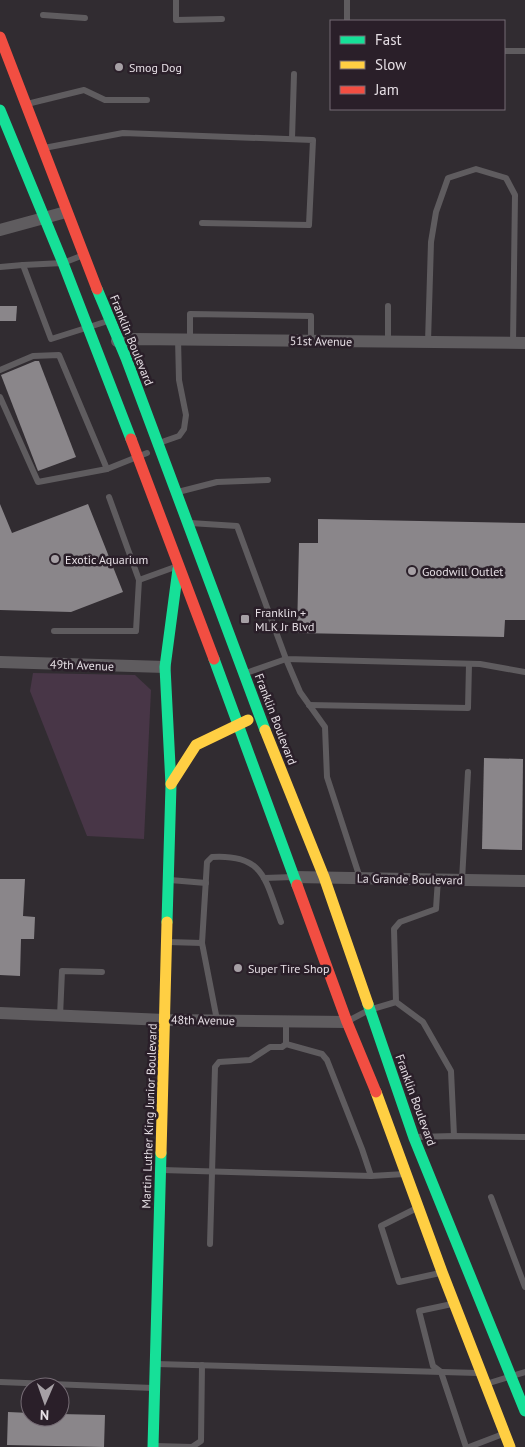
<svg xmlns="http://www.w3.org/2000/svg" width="525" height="1447" viewBox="0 0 525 1447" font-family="'PT Sans',sans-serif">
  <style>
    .green { fill: #483647 }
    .building { fill: #8a868a }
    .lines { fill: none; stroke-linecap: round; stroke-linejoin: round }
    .lane { stroke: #5f5c5f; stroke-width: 6 }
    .street { stroke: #5f5c5f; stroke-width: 12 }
    .fast { stroke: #16e098; stroke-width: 11 }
    .slow { stroke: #ffcf43; stroke-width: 11 }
    .jam { stroke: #f24e42; stroke-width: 11 }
    .poi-dot { fill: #a6a0a5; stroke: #2a1f29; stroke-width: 2 }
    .labels { text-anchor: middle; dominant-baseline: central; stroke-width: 5; stroke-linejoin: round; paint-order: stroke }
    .poi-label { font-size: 12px; fill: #e5dee4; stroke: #2a1f29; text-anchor: start }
    .street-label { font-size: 12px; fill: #e5dee4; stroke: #2a1f29 }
  </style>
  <rect width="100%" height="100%" fill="#312c31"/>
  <polygon class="green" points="33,673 135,675 151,690 144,839 87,836 30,691"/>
  <g class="building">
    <polygon points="0,306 17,306 16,321 0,321"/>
    <polygon points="35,361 39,361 76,457 38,471 1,375"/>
    <polygon points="0,504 12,533 88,504 123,592 71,612 0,610"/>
    <polygon points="318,519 525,523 525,620 505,620 504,637 297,633 299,543 318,543"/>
    <polygon points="484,758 523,759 522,850 482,849"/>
    <polygon points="0,879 25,879 23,916 35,917 34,939 21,939 20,976 0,975"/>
    <polygon points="8,1412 30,1413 30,1417 60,1417 60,1414 105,1415 104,1447 7,1445"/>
  </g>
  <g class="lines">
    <g class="lane">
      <polyline points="176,0 176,20 222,19"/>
      <polyline points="347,0 347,21"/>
      <polyline points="43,15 85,18"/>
      <polyline points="504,51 525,51"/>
      <polyline points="27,104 84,90 105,100 147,100"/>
      <polyline points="292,139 294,74"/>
      <polyline points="44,148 123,133 313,140 309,225 202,223"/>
      <polyline points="23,265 63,263 81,256"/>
      <polyline points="0,267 23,265 51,339 108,321"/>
      <polyline points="190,339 190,314 311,316 311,341"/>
      <polyline points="388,341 388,306"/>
      <polyline points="428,342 431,242 436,212 448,178 476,169 506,178 515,195 513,343"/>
      <polyline points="0,370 33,356 59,355 107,469"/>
      <polyline points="0,397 38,482 107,469 147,453"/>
      <polyline points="159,443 179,436 184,429 186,415 179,380 178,339"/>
      <polyline points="178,492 217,482 268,480"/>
      <polyline points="190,523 237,526 286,659 480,664 525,672"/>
      <polyline points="139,580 175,567"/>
      <polyline points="54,631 136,631 139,580 109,497"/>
      <polyline points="246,673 286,659 300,692 325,727 327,777 360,878"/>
      <polyline points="309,705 468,708 469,664"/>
      <polyline points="264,878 293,877"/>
      <polyline points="170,880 206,883"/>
      <polyline points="462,880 468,772"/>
      <path d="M168,942L202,943L207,862L212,857C265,854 265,880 281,922"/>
      <polyline points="202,943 217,1020"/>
      <polyline points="396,1002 394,929 400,922 436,909 438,879"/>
      <polyline points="60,1016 62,971 102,972"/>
      <polyline points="348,1021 369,1010 396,1002 423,1022 451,1071 454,1136"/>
      <polyline points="286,1044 322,1054 327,1060 362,1149 371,1176"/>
      <polyline points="415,1137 454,1136 525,1137"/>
      <polyline points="162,1170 371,1176 405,1174"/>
      <polyline points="491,1197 525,1287"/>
      <polyline points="417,1208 381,1226 399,1282 440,1273"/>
      <polyline points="210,1244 215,1067 219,1062 250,1060 270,1047 282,1047 286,1044 286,1021"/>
      <polyline points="452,1304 419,1311 433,1366 441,1372 466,1447"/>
      <polyline points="156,1364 478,1373"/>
      <polyline points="0,1382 153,1388"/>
      <polyline points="486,1384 525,1372"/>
      <polyline points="155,1446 192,1447 201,1441 202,1365"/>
      <polyline points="469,1447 503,1434"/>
    </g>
    <g class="street">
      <polyline points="0,230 66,212"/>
      <polyline points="117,341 134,339 525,343"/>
      <polyline points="0,662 165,667"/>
      <polyline points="294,877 525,881"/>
      <polyline points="0,1013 165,1020 347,1022"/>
    </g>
    <g class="fast">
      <polyline points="0,110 63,263 131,439"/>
      <polyline points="97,289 126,358 265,730"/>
      <polyline points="214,659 297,885"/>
      <polyline points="167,922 171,785 165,667 178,569"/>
      <polyline points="368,1004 414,1138 525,1411"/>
      <polyline points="153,1447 161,1153"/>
    </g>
    <g class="slow">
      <polyline points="265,730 324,877 368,1004"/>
      <polyline points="171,784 196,745 248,720"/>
      <polyline points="376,1092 442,1272 510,1447"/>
      <polyline points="161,1153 167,922"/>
    </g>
    <g class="jam">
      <polyline points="0,37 97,289"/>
      <polyline points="131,439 214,659"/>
      <polyline points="297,885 347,1022 376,1092"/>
    </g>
  </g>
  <g class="poi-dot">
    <circle cx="119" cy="67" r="5"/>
    <circle cx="55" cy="559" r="5"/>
    <circle cx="412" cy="571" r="5"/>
    <rect x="240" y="614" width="10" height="10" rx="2.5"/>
    <circle cx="238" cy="968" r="5"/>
  </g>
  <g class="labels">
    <g class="poi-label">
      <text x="129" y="67">Smog Dog</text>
      <text x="65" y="559">Exotic Aquarium</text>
      <text x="422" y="571">Goodwill Outlet</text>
      <text x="255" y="612">Franklin +<tspan x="255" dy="14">MLK Jr Blvd</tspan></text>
      <text x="248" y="968">Super Tire Shop</text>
    </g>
    <g class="street-label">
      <text transform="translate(132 340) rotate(68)">Franklin Boulevard</text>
      <text transform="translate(321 341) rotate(1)">51st Avenue</text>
      <text transform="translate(82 665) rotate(2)">49th Avenue</text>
      <text transform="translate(276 719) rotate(69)">Franklin Boulevard</text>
      <text transform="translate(410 879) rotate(1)">La Grande Boulevard</text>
      <text transform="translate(203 1020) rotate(1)">48th Avenue</text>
      <text transform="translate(416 1100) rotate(70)">Franklin Boulevard</text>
      <text transform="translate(149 1116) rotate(-88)">Martin Luther King Junior Boulevard</text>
    </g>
  </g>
  <rect x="330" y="20" width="175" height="90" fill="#2a1f29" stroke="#756b74"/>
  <rect x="340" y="36" width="25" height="8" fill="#16e098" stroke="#756b74"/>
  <text x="375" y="45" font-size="15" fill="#e5dee4">Fast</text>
  <rect x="340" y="61" width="25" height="8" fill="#ffcf43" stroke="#756b74"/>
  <text x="375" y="70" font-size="15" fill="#e5dee4">Slow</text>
  <rect x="340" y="86" width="25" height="8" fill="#f24e42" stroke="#756b74"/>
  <text x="375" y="95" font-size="15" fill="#e5dee4">Jam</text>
  <g transform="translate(45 1402) rotate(182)"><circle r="24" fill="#2a1f29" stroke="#756b74"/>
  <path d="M0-4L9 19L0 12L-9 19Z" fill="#a6a0a5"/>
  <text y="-8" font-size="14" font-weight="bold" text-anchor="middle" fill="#e5dee4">N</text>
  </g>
</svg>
